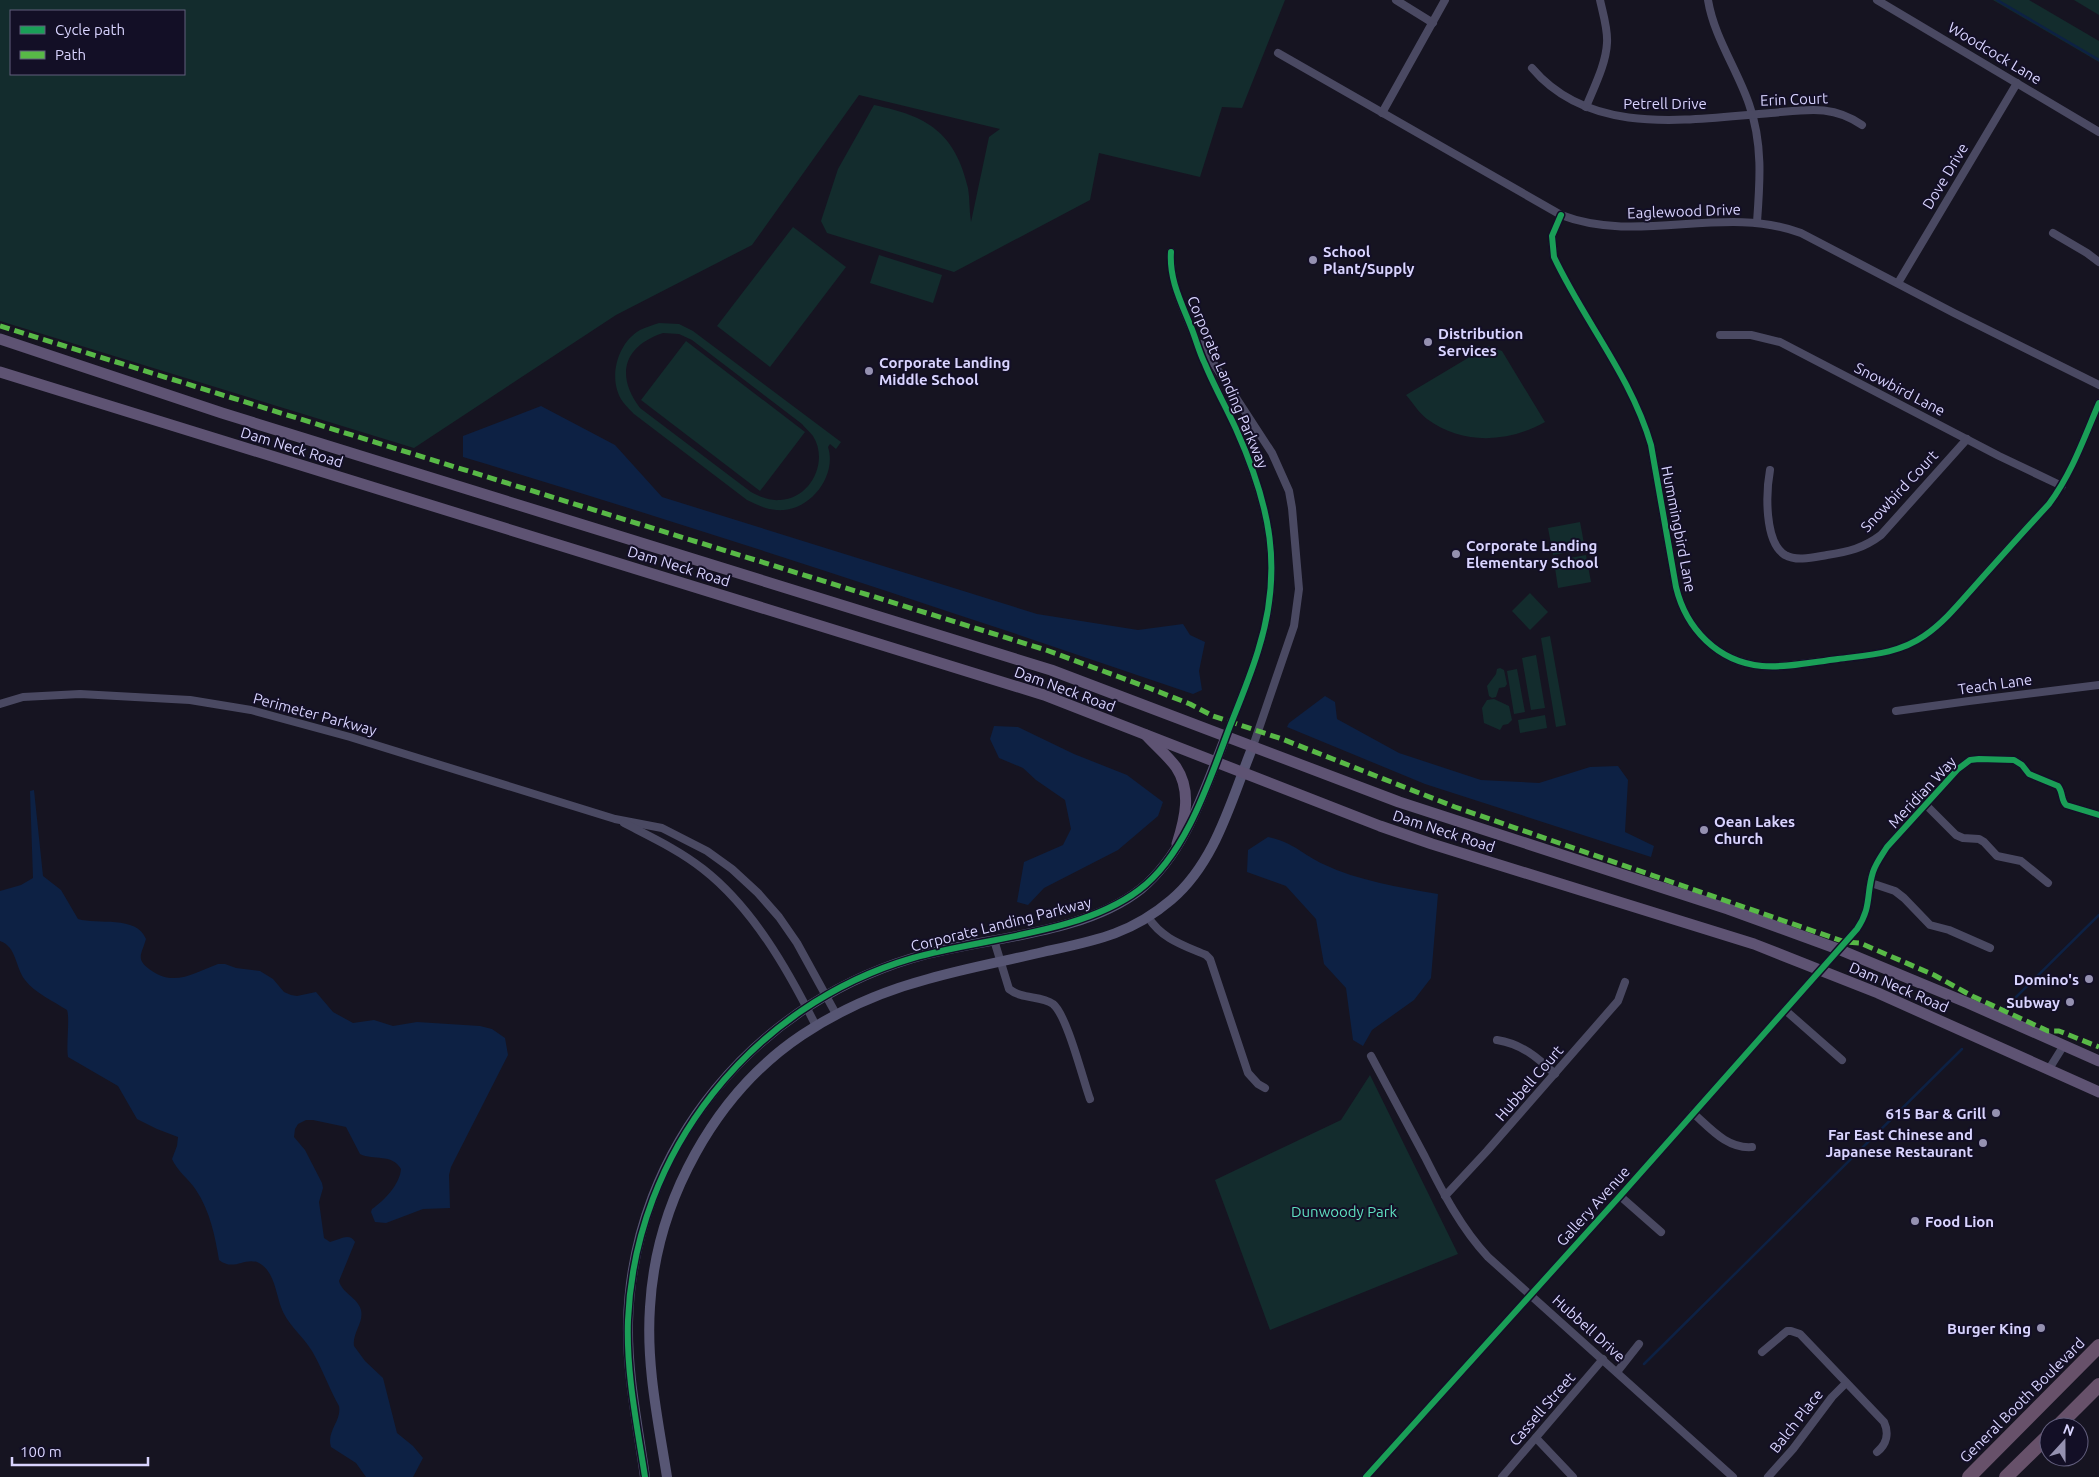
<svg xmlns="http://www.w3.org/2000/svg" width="2099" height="1477" viewBox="0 0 2099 1477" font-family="Ubuntu,sans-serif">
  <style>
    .green { fill: #132c2d; fill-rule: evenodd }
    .water { fill: #0d2144 }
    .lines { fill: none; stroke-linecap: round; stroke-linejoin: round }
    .stream { stroke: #0d2144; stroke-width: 2.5 }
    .street { stroke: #4a4962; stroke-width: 8 }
    .secondary { stroke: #575674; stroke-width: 10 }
    .primary { stroke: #5e5373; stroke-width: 11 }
    .highway { stroke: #67516a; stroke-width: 14 }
    .quiet { stroke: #58b947; stroke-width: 5; stroke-dasharray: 10 5; stroke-linecap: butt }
    .cycleway-casing { stroke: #130f26; stroke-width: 9 }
    .cycleway { stroke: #1a9f57; stroke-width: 6 }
    .poi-dot { fill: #9591b1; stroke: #130f26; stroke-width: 2 }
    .labels { text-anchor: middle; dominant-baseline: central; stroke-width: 4; stroke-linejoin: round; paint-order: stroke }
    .street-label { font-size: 15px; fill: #d9d4ff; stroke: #130f26 }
    .poi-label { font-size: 15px; font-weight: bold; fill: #d9d4ff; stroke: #130f26; text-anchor: start }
    .park-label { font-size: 15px; fill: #5fe0c0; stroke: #130f26 }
  </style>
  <rect width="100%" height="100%" fill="#161421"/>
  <g class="green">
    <path d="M0,0H1285L1242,108L1222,107L1200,177L1099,153L1090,200L954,272L827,233L821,221L838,169L874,105C927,116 955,132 968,188C970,199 969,211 971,222L989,137L1000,129L859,95L752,245L616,315L414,448L0,321ZM11,11H184V74H11Z"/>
    <polygon points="1993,0 2029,0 2099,41 2099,62"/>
    <polygon points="2074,0 2099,0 2099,15"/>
    <polygon points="793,227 846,267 770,367 717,326"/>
    <polygon points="879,255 942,275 933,303 870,283"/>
    <path d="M659,323L679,324L693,331L841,442L836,449L830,444L828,447C837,475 812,508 784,510C770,511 759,506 747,500L634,414C630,410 626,406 623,402C607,380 617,343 640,330C646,327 653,325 659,323ZM663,333L679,334L692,340L802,424C805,428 810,432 813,436C829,461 811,499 780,500C769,501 761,497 751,492L640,408C615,375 624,346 663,333Z"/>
    <polygon points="686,341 805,432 760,491 641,400"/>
    <path d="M1488,346L1502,351L1545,422C1508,443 1462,445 1427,419C1419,413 1413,403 1406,395Z"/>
    <polygon points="1580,522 1585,549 1553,555 1548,528"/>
    <polygon points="1586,555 1591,582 1558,588 1554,561"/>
    <polygon points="1530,593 1548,612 1530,630 1512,611"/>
    <polygon points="1550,636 1566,725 1556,727 1541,638"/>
    <polygon points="1536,655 1545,708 1531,710 1522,658"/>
    <polygon points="1500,668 1504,670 1507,684 1505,687 1499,688 1496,697 1492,698 1489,696 1487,686 1496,674 1497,669"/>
    <polygon points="1517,669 1525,712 1514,714 1507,671"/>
    <polygon points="1494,699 1509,706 1512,720 1508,724 1503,725 1500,730 1484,723 1482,708 1487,700"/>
    <polygon points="1545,715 1547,728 1520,733 1518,720"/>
    <polygon points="1370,1075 1458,1254 1270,1330 1215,1180 1341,1120"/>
  </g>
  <g class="water">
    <path d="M541,406L615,445L662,497L1037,614L1138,630L1183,624L1190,635L1205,642L1199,671L1202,690L1193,694C951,611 708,531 463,457V436Z"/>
    <polygon points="1325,696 1335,702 1337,719 1399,753 1481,780 1539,783 1590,767 1618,766 1628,780 1625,832 1654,846 1651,857 1425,784 1287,727 1289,723"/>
    <polygon points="994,726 1018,727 1074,754 1127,775 1163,802 1158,816 1118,850 1044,888 1028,905 1017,902 1024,862 1063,845 1071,829 1065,800 1036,780 1023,768 999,758 990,739"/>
    <path d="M34,790L43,876L61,890L78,919C97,925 137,915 146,939C141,956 135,959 152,971C175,987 196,972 218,964H225L236,968L260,971L273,979L284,992L291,995L297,996L316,992L333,1012L353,1023L374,1020L393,1026L417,1022L480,1026L492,1029L505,1038L508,1055L451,1167L449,1175L450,1208L423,1209L386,1223L375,1222L371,1212L372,1209C384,1201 400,1184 401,1169C392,1153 374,1161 360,1154L346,1127L313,1120H306L298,1124L295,1129L294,1137L305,1150L322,1183L323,1188L319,1202L324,1238L330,1242C340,1240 349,1232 355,1242L339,1281C342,1293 358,1298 361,1310C364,1323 352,1333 354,1346L365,1361L383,1378L397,1433L413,1446L423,1458L413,1477H366L356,1463L331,1447C326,1431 342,1421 339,1406C329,1388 322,1368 312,1351C303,1336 286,1323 281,1307C276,1293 274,1271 259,1263C245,1256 234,1272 219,1260C215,1236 210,1211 196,1190C189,1179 177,1171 172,1159L177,1146L178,1137L157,1129L137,1119L118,1086L68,1057C66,1045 70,1018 67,1010C53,1001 35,993 25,980C15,967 17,947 0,941V891L21,885L33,878L30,791Z"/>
    <path d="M1268,837C1293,842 1302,854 1323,864C1359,881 1398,887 1438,894L1431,978L1414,1000L1372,1030L1363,1046L1353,1040L1346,988L1324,964L1316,919L1286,886L1247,872L1248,850Z"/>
  </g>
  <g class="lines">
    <g class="stream">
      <polyline points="1997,0 2099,60"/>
      <polyline points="2005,1008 2099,915"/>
      <polyline points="1644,1364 1962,1049"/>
    </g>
    <g class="street">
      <polyline points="1396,0 1433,23"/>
      <path d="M1708,0C1714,37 1737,69 1749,104C1763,143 1760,182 1757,222"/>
      <polyline points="1877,0 2099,132"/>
      <path d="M1278,53L1561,215C1639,245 1724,204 1801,233L1954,313L2099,385"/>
      <path d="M1532,68C1591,138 1690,119 1771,113C1806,110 1832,104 1862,125"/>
      <path d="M1586,107C1594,87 1606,64 1607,43C1608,29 1603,14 1600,0"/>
      <polyline points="1382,113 1445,0"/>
      <path d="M1561,215L1552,236L1554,257C1584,321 1631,376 1651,445L1676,587C1686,629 1718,662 1762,666C1787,668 1813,662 1838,659C1868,655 1898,654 1924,636C1943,623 1958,605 1973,588C1998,560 2023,532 2049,504C2072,473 2084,438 2099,403"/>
      <polyline points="2053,233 2087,253 2099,262"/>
      <path d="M1171,252C1169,285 1187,315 1198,345C1208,375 1224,402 1237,431C1270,507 1284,570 1258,651C1249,680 1237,708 1226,736"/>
      <polyline points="1898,283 2017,83"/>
      <polyline points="1720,335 1751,335 1780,342 1999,456 2062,486"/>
      <polyline points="1201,344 1272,453 1289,491 1292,508 1299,589 1294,626 1253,746"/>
      <path d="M1770,470C1766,492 1764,542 1785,555C1797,562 1815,557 1827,555C1848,552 1864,548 1881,535L1967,439"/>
      <polyline points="0,704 23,697 80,694 190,700 251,710 350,737 615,819 662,828 707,851 732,869 758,893 779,917 797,943 836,1014"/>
      <polyline points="1896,711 1969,701 2099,685"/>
      <polyline points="1926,805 1956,835 1963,838 1979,839 1984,842 1997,856 2021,861 2048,883"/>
      <path d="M624,823C651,837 679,850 703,869C753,908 788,970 816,1026"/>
      <polyline points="1871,883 1895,891 1904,898 1930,925 1949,930 1990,948"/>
      <path d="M1148,917C1162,939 1183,945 1206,955L1210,959L1248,1073L1258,1084L1265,1088"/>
      <path d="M994,940L1009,989C1023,1000 1040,995 1053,1004C1067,1015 1083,1080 1090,1099"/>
      <polyline points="1785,1010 1842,1060"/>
      <path d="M1497,1040C1522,1044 1537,1057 1555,1074"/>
      <path d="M1371,1056C1389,1090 1407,1124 1425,1157C1443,1193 1461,1228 1488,1257L1733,1477"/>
      <polyline points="2049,1069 2064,1045"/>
      <path d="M1693,1113C1710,1128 1727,1149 1752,1147"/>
      <polyline points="1445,1196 1487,1151 1618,1001 1625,982"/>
      <polyline points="1620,1196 1661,1232"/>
      <path d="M1762,1352L1787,1331H1791L1800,1334L1884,1422C1889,1433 1887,1444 1877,1452"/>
      <polyline points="1617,1372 1639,1344"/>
      <polyline points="1536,1438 1573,1477"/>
      <path d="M1366,1477L1620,1196L1857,929C1872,907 1866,894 1873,872C1876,863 1882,855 1887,847L1958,769L1970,760L1979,759L2014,760L2022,765L2029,774L2058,786C2063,792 2061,800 2066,805L2099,815"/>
      <polyline points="1502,1477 1603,1359"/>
      <polyline points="1768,1477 1793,1449 1832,1397 1846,1383"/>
    </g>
    <g class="secondary">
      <path d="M645,1477C638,1426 627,1374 628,1323C632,1146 759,998 927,954C993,937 1086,933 1141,889C1186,852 1205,788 1226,736"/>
      <path d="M667,1477C658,1420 646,1365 650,1307C656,1202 714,1094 802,1035C841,1009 883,991 928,979C966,968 1005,961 1043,952C1093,941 1130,935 1171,900C1216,862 1231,800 1253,746"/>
    </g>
    <g class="primary">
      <polyline points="0,339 222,413 1051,670 1399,802 1728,909 1838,949 1968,1003 2099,1061"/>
      <polyline points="0,372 1044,695 1380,826 1432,844 1754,944 1878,993 2099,1092"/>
      <path d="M1146,735C1156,746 1168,756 1176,767C1192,791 1185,819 1177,844"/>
    </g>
    <g class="highway">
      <polyline points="2057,1427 2099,1385"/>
      <polyline points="1969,1477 2099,1346"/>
      <polyline points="2006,1477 2049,1435"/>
    </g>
    <polyline class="quiet" points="0,326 1046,650 1149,688 1190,704 1213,716 1282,739 1455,807 1845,942 1860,943 1934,975 1972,996 2048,1031 2059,1031 2099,1047"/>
    <defs>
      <g id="cycleway">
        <path d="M1561,215L1552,236L1554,257C1584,321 1631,376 1651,445L1676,587C1686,629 1718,662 1762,666C1787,668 1813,662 1838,659C1868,655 1898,654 1924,636C1943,623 1958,605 1973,588C1998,560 2023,532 2049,504C2072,473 2084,438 2099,403"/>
        <path d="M645,1477C637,1425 626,1372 628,1320C635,1152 752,1005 913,958C982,938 1081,934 1139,890C1186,855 1210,779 1230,726C1240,701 1250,677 1258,651C1284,569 1270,505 1236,429C1226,407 1214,386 1205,364C1199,352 1196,339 1191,327C1181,302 1169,279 1171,252"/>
        <path d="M1366,1477L1620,1196L1857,929C1872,907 1866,894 1873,872C1876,863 1882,855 1887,847L1958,769L1970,760L1979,759L2014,760L2022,765L2029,774L2058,786C2063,792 2061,800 2066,805L2099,815"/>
      </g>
    </defs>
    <use href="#cycleway" class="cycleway-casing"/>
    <use href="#cycleway" class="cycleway"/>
  </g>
  <g class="poi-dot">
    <circle cx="1313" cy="260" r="5"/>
    <circle cx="1428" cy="342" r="5"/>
    <circle cx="869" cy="371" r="5"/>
    <circle cx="1456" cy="554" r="5"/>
    <circle cx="1704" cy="830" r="5"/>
    <circle cx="2089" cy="979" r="5"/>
    <circle cx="2070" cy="1002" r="5"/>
    <circle cx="1996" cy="1113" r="5"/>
    <circle cx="1983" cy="1143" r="5"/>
    <circle cx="1915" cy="1221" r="5"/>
    <circle cx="2041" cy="1328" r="5"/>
  </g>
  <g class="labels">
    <g class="street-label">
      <text transform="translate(1995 53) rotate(31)">Woodcock Lane</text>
      <text transform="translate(1794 99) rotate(-2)">Erin Court</text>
      <text x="1665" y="103">Petrell Drive</text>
      <text transform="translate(1945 176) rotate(-59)">Dove Drive</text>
      <text transform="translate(1684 211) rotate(-2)">Eaglewood Drive</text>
      <text transform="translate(1228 382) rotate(67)">Corporate Landing Parkway</text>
      <text transform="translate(1900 389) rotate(27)">Snowbird Lane</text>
      <text transform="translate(292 447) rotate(17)">Dam Neck Road</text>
      <text transform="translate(1899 491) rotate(-47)">Snowbird Court</text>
      <text transform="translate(1679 529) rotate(79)">Hummingbird Lane</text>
      <text transform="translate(679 566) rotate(17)">Dam Neck Road</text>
      <text transform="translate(1995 684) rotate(-8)">Teach Lane</text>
      <text transform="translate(1065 689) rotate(20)">Dam Neck Road</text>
      <text transform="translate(315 714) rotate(15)">Perimeter Parkway</text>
      <text transform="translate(1922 792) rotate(-47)">Meridian Way</text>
      <text transform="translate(1444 831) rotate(18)">Dam Neck Road</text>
      <text transform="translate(1001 924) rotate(-14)">Corporate Landing Parkway</text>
      <text transform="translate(1899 987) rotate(23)">Dam Neck Road</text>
      <text transform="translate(1529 1083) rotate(-49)">Hubbell Court</text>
      <text transform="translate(1593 1206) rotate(-48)">Gallery Avenue</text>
      <text transform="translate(1589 1328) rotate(42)">Hubbell Drive</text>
      <text transform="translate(2022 1400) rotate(-45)">General Booth Boulevard</text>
      <text transform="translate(1542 1409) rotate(-49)">Cassell Street</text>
      <text transform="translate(1796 1421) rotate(-52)">Balch Place</text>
    </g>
    <g class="poi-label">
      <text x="1323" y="251">School<tspan x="1323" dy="17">Plant/Supply</tspan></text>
      <text x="1438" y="333">Distribution<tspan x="1438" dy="17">Services</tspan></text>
      <text x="879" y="362">Corporate Landing<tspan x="879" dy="17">Middle School</tspan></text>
      <text x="1466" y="545">Corporate Landing<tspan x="1466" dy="17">Elementary School</tspan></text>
      <text x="1714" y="821">Oean Lakes<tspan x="1714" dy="17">Church</tspan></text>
      <text x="2079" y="979" text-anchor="end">Domino's</text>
      <text x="2060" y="1002" text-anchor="end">Subway</text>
      <text x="1986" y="1113" text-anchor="end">615 Bar &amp; Grill</text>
      <text x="1973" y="1134" text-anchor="end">Far East Chinese and<tspan x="1973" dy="17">Japanese Restaurant</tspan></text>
      <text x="1925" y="1221">Food Lion</text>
      <text x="2031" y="1328" text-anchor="end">Burger King</text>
    </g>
    <g class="park-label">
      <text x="1344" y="1211">Dunwoody Park</text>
    </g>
  </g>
  <rect x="10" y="10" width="175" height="65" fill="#130f26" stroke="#625e7d"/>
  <rect x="20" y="26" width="25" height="8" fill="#1a9f57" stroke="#625e7d"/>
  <text x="55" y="35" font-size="15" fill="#d9d4ff">Cycle path</text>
  <rect x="20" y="51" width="25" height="8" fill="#58b947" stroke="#625e7d"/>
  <text x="55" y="60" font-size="15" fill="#d9d4ff">Path</text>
  <g transform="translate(2064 1442) rotate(21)"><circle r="24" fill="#130f26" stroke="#625e7d"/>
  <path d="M0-4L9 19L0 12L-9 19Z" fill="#9591b1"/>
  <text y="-8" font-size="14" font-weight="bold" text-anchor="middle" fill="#d9d4ff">N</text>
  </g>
  <path d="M12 1457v8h136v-8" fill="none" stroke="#d9d4ff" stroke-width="2.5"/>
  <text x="20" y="1457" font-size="15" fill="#d9d4ff" stroke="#130f26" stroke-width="4" paint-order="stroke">100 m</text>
</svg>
